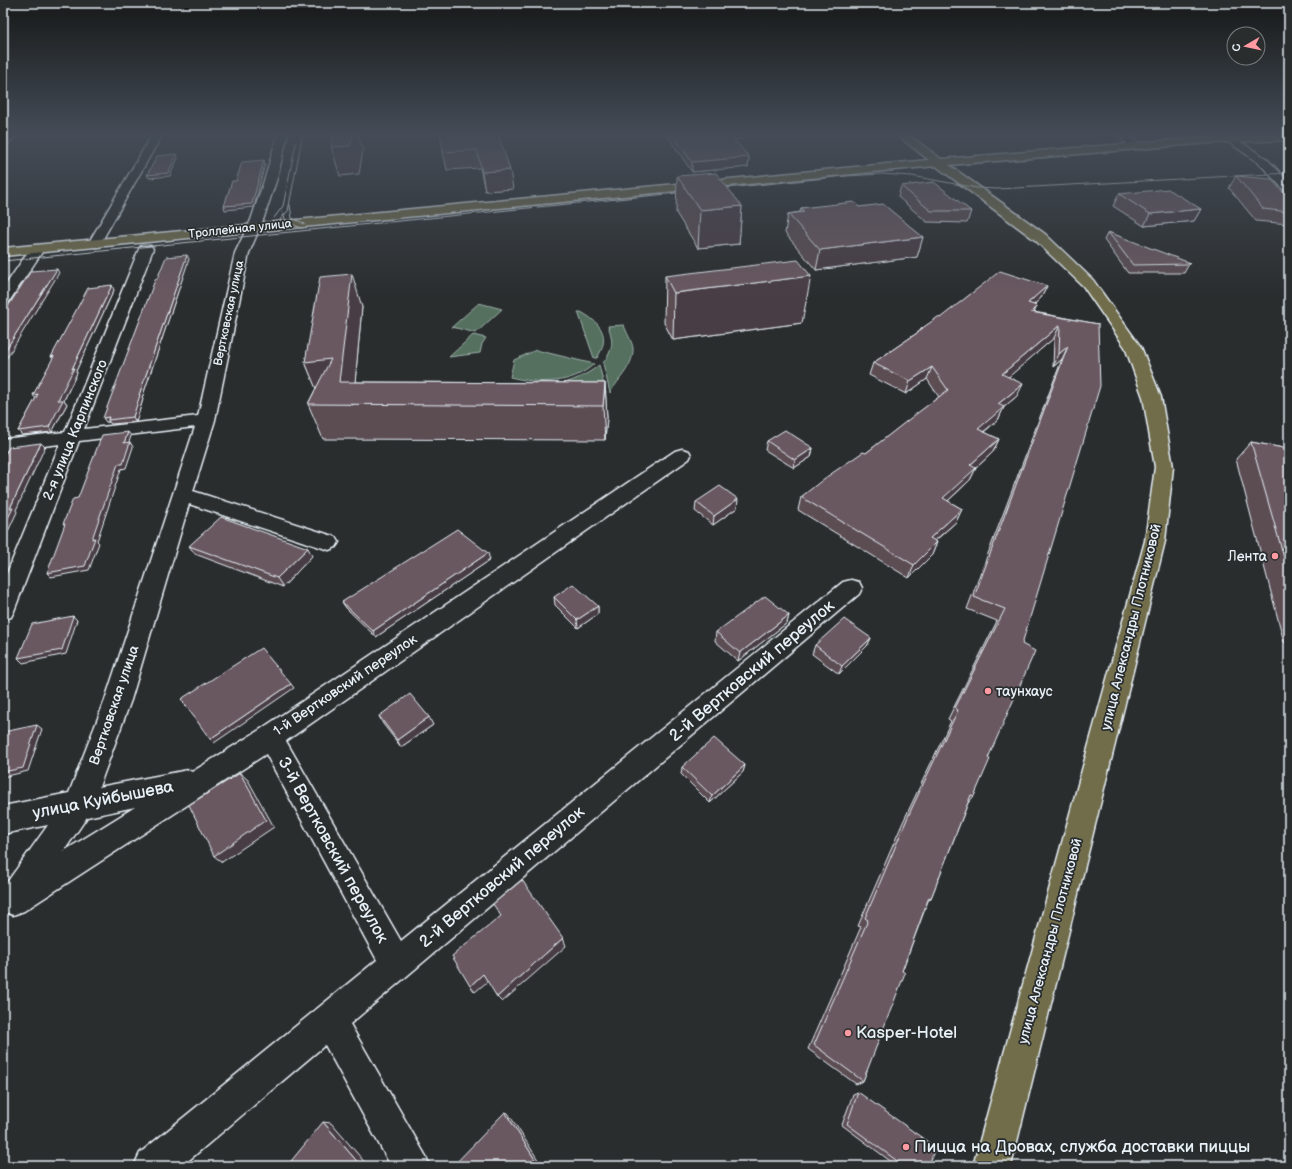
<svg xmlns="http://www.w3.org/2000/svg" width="1292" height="1169" viewBox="0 0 1292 1169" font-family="'Balsamiq Sans',sans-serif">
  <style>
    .green { fill: #54705f; stroke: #9eb0ac }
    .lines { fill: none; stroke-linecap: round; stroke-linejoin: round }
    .minor-casing { stroke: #e8f1f8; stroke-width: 3 }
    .major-casing { stroke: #e8f1f8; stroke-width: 3 }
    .minor { fill: #2a2d2e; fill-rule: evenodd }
    .major { fill: #716d4b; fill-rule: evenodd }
    .tram { stroke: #e8f1f8; stroke-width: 1 }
    .wall { fill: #5b4d53; stroke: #e8f1f8 }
    .shaded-wall { fill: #4a3e44; stroke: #e8f1f8 }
    .building { fill: #6a5961; stroke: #e8f1f8 }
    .poi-dot { fill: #ff9aa2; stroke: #2a2d2e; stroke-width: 1.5 }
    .labels { text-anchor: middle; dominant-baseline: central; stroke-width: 3.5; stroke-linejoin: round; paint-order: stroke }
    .far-street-label { font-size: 12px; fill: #e8f1f8; stroke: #2a2d2e }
    .street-label { font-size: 14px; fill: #e8f1f8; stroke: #2a2d2e }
    .poi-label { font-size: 14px; fill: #e8f1f8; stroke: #2a2d2e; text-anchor: end }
    .near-street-label { font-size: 17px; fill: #e8f1f8; stroke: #2a2d2e }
    .near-poi-label { font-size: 17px; fill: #e8f1f8; stroke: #2a2d2e; text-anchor: start }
  </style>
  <rect width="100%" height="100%" fill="#2a2d2e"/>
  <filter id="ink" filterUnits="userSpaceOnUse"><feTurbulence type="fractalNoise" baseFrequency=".025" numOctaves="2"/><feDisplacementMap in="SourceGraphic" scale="8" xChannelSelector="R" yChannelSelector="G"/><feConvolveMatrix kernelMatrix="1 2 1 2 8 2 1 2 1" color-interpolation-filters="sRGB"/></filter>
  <g filter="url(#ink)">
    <g class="green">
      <polygon points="479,303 502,309 476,333 452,327"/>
      <path d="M578,312H581C601,323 611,336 597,358H594Z"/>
      <path d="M624,325C626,332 632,341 633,348C634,366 618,379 610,393L603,363C613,350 614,342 608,326Z"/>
      <polygon points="473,335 486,338 482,344 480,353 449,357"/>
      <path d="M536,350L594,364C572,385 538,384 510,377L514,360Z"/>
      <path d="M599,365L606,393H506C539,388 573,387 599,365Z"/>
    </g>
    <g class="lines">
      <defs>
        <g id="minor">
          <polygon points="7,133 18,133 7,145 3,146 3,137"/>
          <polygon points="153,133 163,133 100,244 99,247 89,247 88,244"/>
          <path d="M278,133H288L277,178L263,220L249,253L215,420L193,491L336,537L339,542L336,547L329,550L189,504L131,700L99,787L188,770L192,772L261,729L675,451L682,449L689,451L691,455L689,459L286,741L401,941L843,582L851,580L859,582L862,588L859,594L350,1024L424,1153L430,1166H391L325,1045L182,1166H134L140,1153L377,960L266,754L24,911L13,915L3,911V888L48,825L3,834V806L69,793L105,700L195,427L79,441L14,611L11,617L3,620V583L60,444L3,451V439L65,432L139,249L141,246H151L153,249L84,429L198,416L235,253L251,220L265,178ZM135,807L64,851L87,817Z"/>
          <path d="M1119,133H1129L1131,137L1143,146L1138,149C1129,147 1123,141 1119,133Z"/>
          <polygon points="1231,136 1267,159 1289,182 1289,192 1285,191 1259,163 1227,141 1226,139 1227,137"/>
          <polygon points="37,245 42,246 44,249 8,303 3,304 3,289 32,246"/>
        </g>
        <polygon id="major" points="894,133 906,133 941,159 1210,137 1289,134 1289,140 1210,143 949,165 1045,234 1093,280 1141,347 1161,397 1173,467 1165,541 1011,1166 973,1166 1145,541 1155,467 1143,397 1125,347 1083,286 1035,240 936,166 3,256 3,248 929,160"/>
      </defs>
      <use href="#minor" class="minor-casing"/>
      <use href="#major" class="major-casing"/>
      <use href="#minor" class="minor"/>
      <use href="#major" class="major"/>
      <g class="tram">
        <polyline points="717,189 846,176 882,174 912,176 977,188 997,189 1289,173"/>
        <polyline points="290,205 292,218 305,224"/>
        <polyline points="282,212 287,223 302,228"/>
        <polyline points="274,218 283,206 296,143"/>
        <polyline points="256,232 277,223 288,211 303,133"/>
        <polyline points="3,261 687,192"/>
      </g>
    </g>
    <g class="wall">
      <polygon points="498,133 513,189 485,191 480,168 447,170 443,152"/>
      <polygon points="666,133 743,133 743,139 734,139 749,157 748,167 692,172 666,134"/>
      <polygon points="677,176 742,206 739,244 698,248 676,213"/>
      <polygon points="1236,176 1289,199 1289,224 1256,221 1229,188"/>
      <polygon points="901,186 971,211 967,223 927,222 898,197"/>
      <polygon points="1119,194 1201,209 1194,221 1144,226 1113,206"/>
      <polygon points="859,207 923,237 917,257 816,270 785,233 788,214 800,212 801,208"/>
      <polygon points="1108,232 1189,264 1184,273 1128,273 1104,240"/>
      <polygon points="189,259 142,398 143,399 136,422 111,424 109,422 106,422 157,279"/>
      <polygon points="665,276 802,323 673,340 664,323"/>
      <polygon points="1047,286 1041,298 1034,305 1037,306 1034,312 1098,324 988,758 974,796 968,803 931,898 928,901 902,971 863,1081 856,1084 808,1049 861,927 858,926 903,822 951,721 948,719 997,621 967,609 1062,359 1053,367 1054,338 1008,377 1017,396 1004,407 998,420 984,432 999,439 993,452 976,468 970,480 948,501 962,509 956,522 935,541 937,542 932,555 909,578 798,510 801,497 866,453 939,397 927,379 906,394 869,375 873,363 920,331 921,329 940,318"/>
      <polygon points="114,290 76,371 77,373 64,400 67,404 52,432 22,435 18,431 36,398 53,359 51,357"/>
      <polygon points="362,307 355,382 605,383 607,418 605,440 323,439 308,404 316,388 305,362"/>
      <polygon points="767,441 813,448 811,457 794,468 765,450"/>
      <polygon points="1251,442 1289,449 1289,643 1284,642 1236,459"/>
      <polygon points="696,502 737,508 713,525 695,511"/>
      <polygon points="189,546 312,556 283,587 195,554"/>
      <polygon points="490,560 376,637 346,608 342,602"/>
      <polygon points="554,597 598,606 598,614 578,628 555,605"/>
      <polygon points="789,615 787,623 738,661 715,641 716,632"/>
      <polygon points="871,638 867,646 839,674 812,654 815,645"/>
      <polygon points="379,716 433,725 401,747 383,724"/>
      <polygon points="745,765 743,772 710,803 681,774 682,767"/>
      <polygon points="858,1092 929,1166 897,1166 842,1125 853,1094"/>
    </g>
    <g class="shaded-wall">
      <polygon points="353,133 358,133 363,150 359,174 340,176 331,147"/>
      <polygon points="726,133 743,133 743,139 726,140"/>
      <polygon points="177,154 178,158 170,176 149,178 147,175"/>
      <polygon points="749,157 748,167 692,172 692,162"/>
      <polygon points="264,160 265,164 254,207 225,210 224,206"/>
      <polygon points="510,170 513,189 485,191 482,172"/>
      <polygon points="742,206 739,244 698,248 700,210"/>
      <polygon points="1201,209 1194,221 1144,226 1150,214"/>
      <polygon points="923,237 917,257 816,270 820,250"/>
      <polygon points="187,255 189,259 142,398 143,399 136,422 133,417 139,395"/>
      <polygon points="57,269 59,273 3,364 3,354"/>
      <polygon points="352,274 362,307 353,405 319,396 305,362"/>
      <polygon points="811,276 802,323 673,340 674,293"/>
      <polygon points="112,285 114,290 76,371 77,373 64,400 67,404 52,432 49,427 58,400 72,369"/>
      <polygon points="1047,286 1041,298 1023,315 1028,303"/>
      <polygon points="1037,306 1031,319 1031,312"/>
      <polygon points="1060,325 1054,338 997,387 1002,374"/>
      <polygon points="1068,346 1062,359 1053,367 1059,354"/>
      <polygon points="932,367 927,379 906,394 910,381"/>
      <polygon points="605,383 607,418 605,440 603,406"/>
      <polygon points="1023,384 1017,396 1004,407 998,420 972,441 978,429 998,404"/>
      <polygon points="38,394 36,399 33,395"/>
      <polygon points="109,417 108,420 109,422 106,422 103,418"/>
      <polygon points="128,432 131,436 127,448 124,443"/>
      <polygon points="999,439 993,452 976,468 970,480 937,511 943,498 970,465"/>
      <polygon points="130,442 133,447 126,468 121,469 97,541 99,543 89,570 51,577 47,573 118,464"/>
      <polygon points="41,443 45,447 16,510 17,512 3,542 3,528 10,508"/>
      <polygon points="813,448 811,457 794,468 795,460"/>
      <polygon points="738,499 737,508 713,525 714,516"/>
      <polygon points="962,509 956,522 924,550 930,538"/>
      <polygon points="937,542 932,555 909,578 914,565"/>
      <polygon points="308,548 312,556 283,587 277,578"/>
      <polygon points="488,553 490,560 376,637 373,631"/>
      <polygon points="598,606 598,614 578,628 577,620"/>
      <polygon points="789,615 787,623 738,661 740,653"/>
      <polygon points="73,616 77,620 66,654 23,663 18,658"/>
      <polygon points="871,638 867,646 839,674 842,666"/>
      <polygon points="291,684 294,688 214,743 210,739"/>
      <polygon points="429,717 433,725 401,747 397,740"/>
      <polygon points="37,725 42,729 28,771 3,777 3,772"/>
      <polygon points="745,765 743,772 710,803 712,796"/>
      <polygon points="240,773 248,780 274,827 222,862 214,856"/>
      <polygon points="563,938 566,946 502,1002 497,997"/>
      <polygon points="483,974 488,981 475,992 470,986"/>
      <polygon points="505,1112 508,1113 542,1166 539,1166"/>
      <polygon points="323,1122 331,1123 368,1166 361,1166"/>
    </g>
    <g class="building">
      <polygon points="334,133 353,133 350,146 331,147"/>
      <polygon points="440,133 498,133 510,170 482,172 477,150 443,152"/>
      <polygon points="671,133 728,133 749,157 692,162"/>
      <polygon points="177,154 168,173 147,175 157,156"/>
      <polygon points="264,160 252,204 224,206 232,181 236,181 242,162"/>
      <polygon points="716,173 742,206 700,210 677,176"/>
      <polygon points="1236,176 1271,179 1289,199 1289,212 1263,209"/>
      <polygon points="934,182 971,211 931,211 901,186"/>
      <polygon points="1168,189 1201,209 1150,214 1119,194"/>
      <polygon points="854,202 859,207 883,204 923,237 820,250 788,214 804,212 801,208"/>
      <polygon points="1108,232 1190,263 1189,264 1133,265"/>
      <polygon points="187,255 139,395 140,395 133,417 108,420 109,417 103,418 155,280 157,279 166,257"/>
      <polygon points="798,260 811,276 674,293 665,276"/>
      <polygon points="57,269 3,354 3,314 31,271"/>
      <polygon points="1000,271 1047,286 1028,303 1037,306 1031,312 1098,324 1100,386 1022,644 1035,651 988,758 990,759 974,796 971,795 931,898 929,897 902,971 905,973 863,1081 814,1045 868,920 865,918 910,812 958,710 955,708 1005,609 974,597 1068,346 1059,354 1060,325 1002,374 1023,384 998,404 1004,407 978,429 999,439 970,465 976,468 943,498 962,509 930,538 937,542 914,565 801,497 825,478 863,452 866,453 912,417 948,390 932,367 910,381 873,363 923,329 921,329 938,317 940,318"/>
      <polygon points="352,274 339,382 605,383 603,406 308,404 331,359 305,362 320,277"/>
      <polygon points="112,285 72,369 74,368 58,400 63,400 49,427 18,431 38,394 33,395 54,356 51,357 88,288"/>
      <polygon points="785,430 813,448 795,460 767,441"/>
      <polygon points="128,432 124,443 130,442 123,464 118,464 92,539 95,538 85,566 47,573 65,524 63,524 73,499 78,498 102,435"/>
      <polygon points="1251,442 1289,449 1289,575"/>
      <polygon points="41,443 10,508 13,508 3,528 3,458 9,447"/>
      <polygon points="720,486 738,499 714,516 696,502"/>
      <polygon points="221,517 308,548 277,578 189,546"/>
      <polygon points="457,529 488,553 373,631 342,602"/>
      <polygon points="573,584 598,606 577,620 554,597"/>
      <polygon points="765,596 789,615 740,653 716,632"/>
      <polygon points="73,616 62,650 18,658 32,624"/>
      <polygon points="844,619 871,638 842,666 815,645"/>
      <polygon points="261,648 291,684 210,739 181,699"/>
      <polygon points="410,694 429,717 397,740 379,716"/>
      <polygon points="37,725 23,768 3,772 3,732"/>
      <polygon points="714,738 745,765 712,796 682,767"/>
      <polygon points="240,773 266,820 214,856 189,805"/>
      <polygon points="522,880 563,938 497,997 483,974 470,986 452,956 501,916 493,904"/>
      <polygon points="858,1092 935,1147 929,1166 904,1166 847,1124"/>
      <polygon points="505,1112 539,1166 453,1166"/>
      <polygon points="323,1122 361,1166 287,1166"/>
    </g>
  </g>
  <linearGradient id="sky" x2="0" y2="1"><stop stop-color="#171919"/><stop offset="0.45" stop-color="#444c57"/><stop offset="1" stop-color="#444c57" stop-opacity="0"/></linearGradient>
  <rect width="1292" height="297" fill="url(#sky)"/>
  <g class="poi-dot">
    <circle cx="1275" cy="556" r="4"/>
    <circle cx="988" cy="691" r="4"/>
    <circle cx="848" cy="1033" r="4"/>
    <circle cx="906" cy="1147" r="4"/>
  </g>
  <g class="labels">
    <g class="far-street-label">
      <text transform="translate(240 229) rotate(-6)">Троллейная улица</text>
      <text transform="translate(229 313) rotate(-78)">Вертковская улица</text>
    </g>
    <g class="street-label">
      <text transform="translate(75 430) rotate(-68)">2-я улица Карпинского</text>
      <text transform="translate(1131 627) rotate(-76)">улица Александры Плотниковой</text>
      <text transform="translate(345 685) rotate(-34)">1-й Вертковский переулок</text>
      <text transform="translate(114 705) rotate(-71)">Вертковская улица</text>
      <text transform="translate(1050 941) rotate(-75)">улица Александры Плотниковой</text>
    </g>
    <g class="poi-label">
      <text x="1267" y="556">Лента</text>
      <text x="996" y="691" text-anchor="start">таунхаус</text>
    </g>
    <g class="near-street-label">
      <text transform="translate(752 671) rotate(-40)">2-й Вертковский переулок</text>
      <text transform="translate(103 800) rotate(-11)">улица Куйбышева</text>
      <text transform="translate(333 850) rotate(61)">3-й Вертковский переулок</text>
      <text transform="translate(502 877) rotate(-40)">2-й Вертковский переулок</text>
    </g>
    <g class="near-poi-label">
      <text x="856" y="1033">Kasper-Hotel</text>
      <text x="914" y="1147">Пицца на Дровах, служба доставки пиццы</text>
    </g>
  </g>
  <rect width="1292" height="1169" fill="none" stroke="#2a2d2e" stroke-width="16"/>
  <rect x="8" y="8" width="1276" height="1153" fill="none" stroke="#e8f1f8" stroke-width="1.5" filter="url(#ink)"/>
  <g transform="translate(1246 46) rotate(261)"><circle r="19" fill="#2a2d2e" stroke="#767b7f"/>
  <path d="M0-3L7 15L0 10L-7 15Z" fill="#ff9aa2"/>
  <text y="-6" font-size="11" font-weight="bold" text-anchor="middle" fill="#e8f1f8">С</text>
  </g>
</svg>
